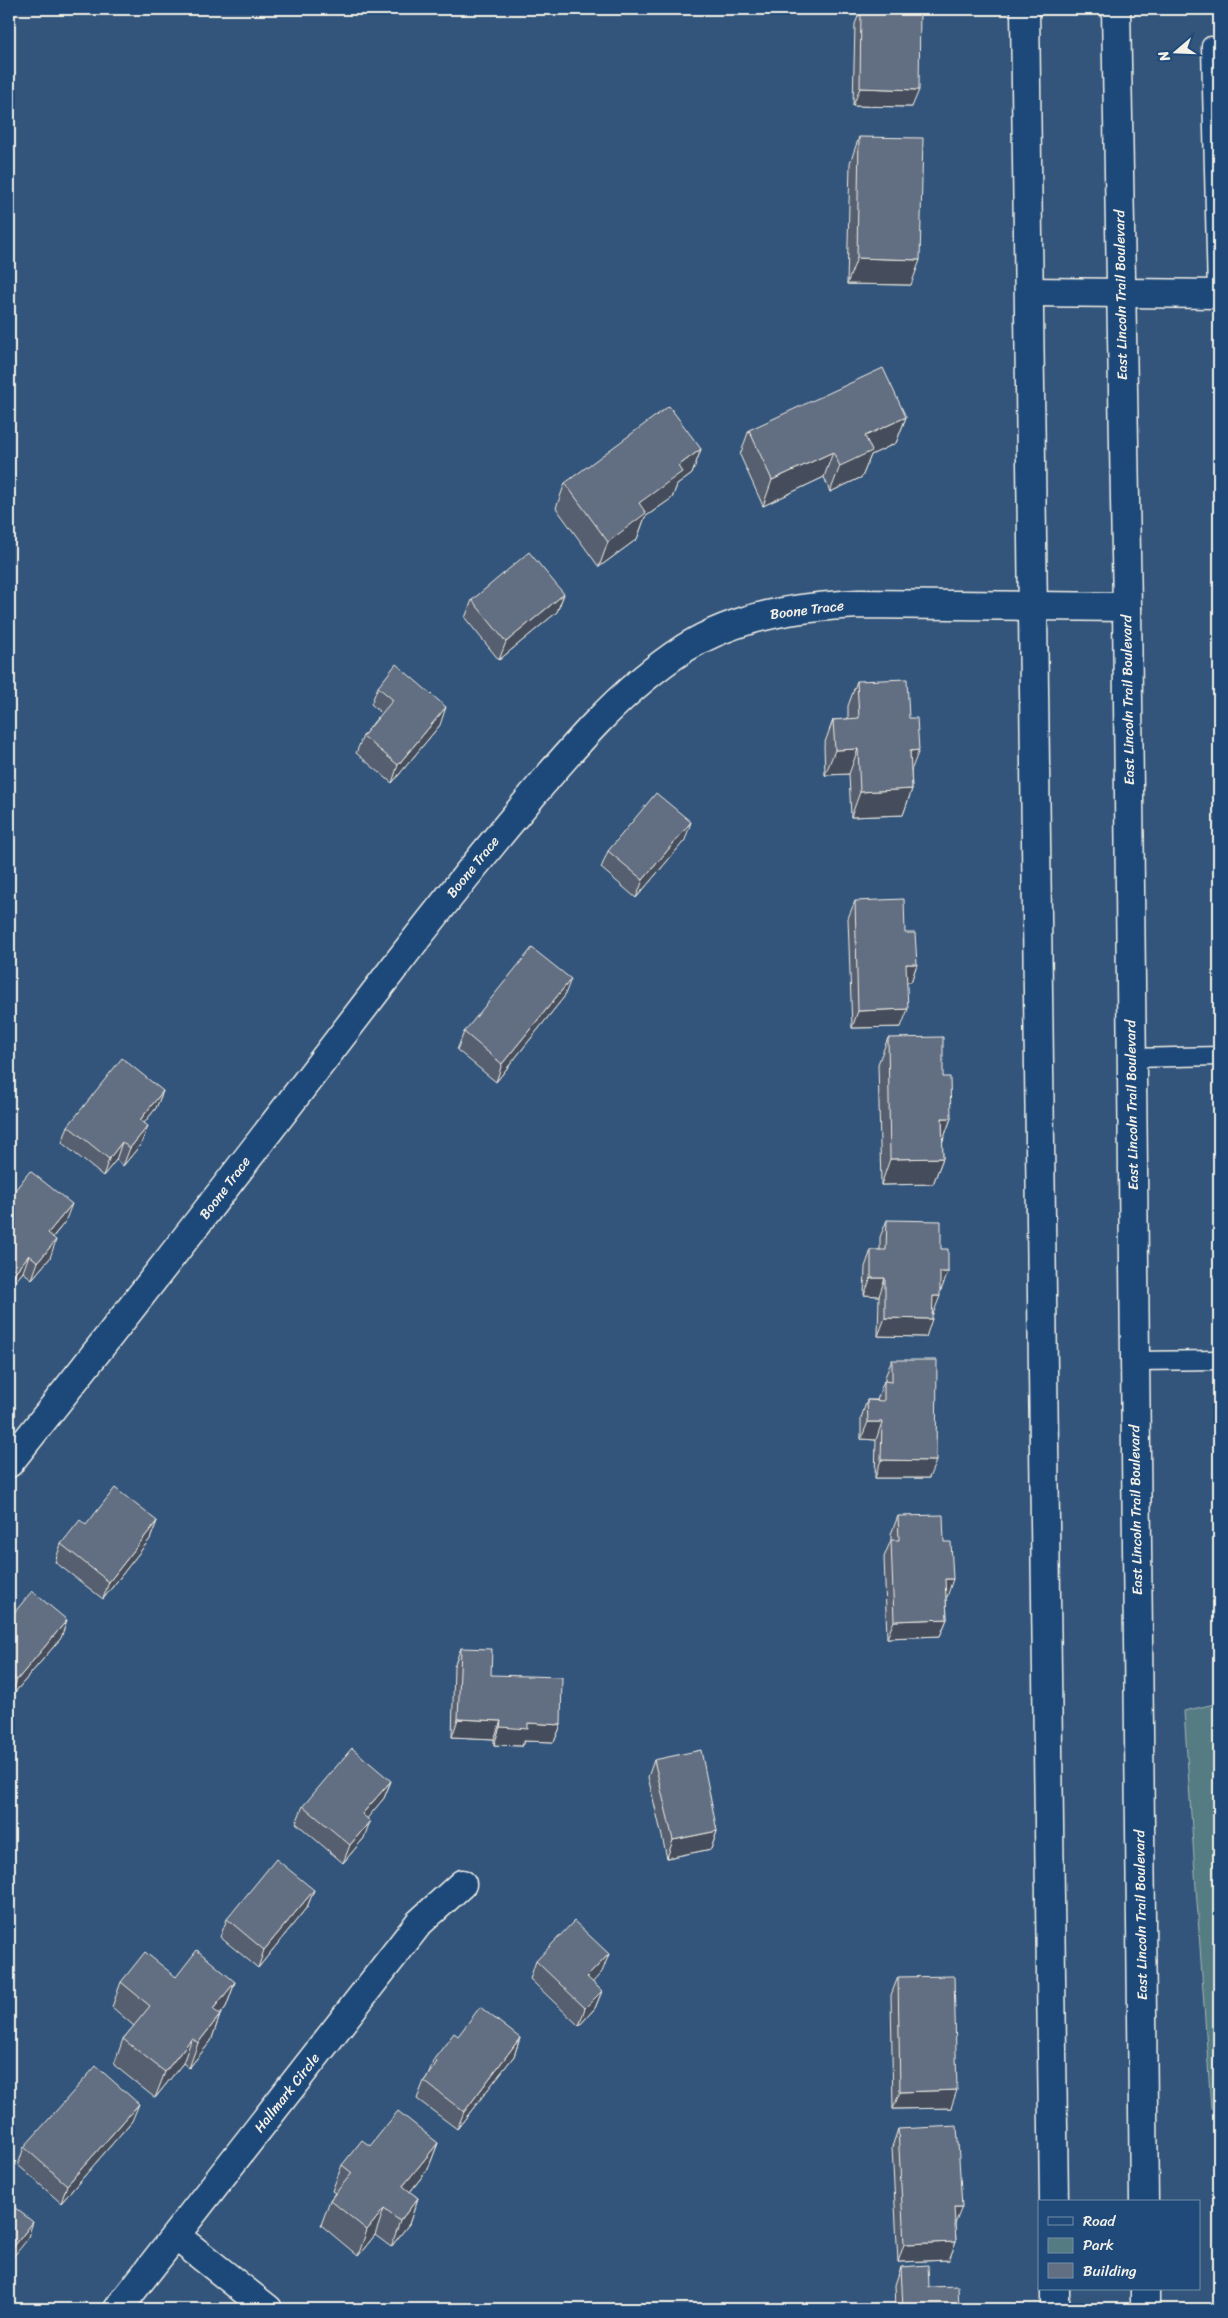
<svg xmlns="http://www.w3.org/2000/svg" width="1228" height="2318" viewBox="0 0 1228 2318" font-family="Sriracha,sans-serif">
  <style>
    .green { fill: #547b82; stroke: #a4b6b5 }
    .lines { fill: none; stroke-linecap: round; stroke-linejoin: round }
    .lane-casing { stroke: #f4f1e8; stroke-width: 21 }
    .street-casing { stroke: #f4f1e8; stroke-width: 31 }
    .secondary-casing { stroke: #f4f1e8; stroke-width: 31 }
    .lane { stroke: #1f4a7a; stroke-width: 18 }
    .street { stroke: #1f4a7a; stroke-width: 28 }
    .secondary { stroke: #1f4a7a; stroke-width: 28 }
    .wall { fill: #545f70; stroke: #f4f1e8 }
    .shaded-wall { fill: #454d5b; stroke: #f4f1e8 }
    .building { fill: #626e82; stroke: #f4f1e8 }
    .labels { text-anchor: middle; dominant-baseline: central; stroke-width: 4; stroke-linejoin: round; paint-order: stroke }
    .street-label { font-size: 14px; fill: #f4f1e8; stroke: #1f4a7a }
  </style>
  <rect width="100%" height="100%" fill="#33557c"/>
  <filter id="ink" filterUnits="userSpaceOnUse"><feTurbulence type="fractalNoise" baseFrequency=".02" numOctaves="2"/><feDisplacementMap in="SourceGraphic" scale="10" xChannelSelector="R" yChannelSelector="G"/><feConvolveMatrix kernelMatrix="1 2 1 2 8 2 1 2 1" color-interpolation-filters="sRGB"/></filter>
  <g filter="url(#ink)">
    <polygon class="green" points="1219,1703 1219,2112 1211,2108 1184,1711"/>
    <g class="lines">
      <defs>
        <g id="lane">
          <polyline points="1211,46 1217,294"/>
          <polyline points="1132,1058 1219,1056"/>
          <polyline points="1135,1361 1219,1360"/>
        </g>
        <g id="street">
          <polyline points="1030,292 1219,294"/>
          <path d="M9,1463C132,1308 253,1152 373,995C421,932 470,870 521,809C570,750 620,690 685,648C738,615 798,607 859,604L1127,607"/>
          <polyline points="176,2236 268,2309"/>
          <polyline points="118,2309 419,1923 462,1884"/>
        </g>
        <g id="secondary">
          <polyline points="1025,9 1054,2202"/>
          <polyline points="1116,9 1127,607 1144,2202"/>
          <polyline points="1055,2289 1055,2309"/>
          <polyline points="1145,2289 1145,2309"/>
        </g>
      </defs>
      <use href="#lane" class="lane-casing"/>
      <use href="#street" class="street-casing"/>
      <use href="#secondary" class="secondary-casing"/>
      <use href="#lane" class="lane"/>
      <use href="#street" class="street"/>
      <use href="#secondary" class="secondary"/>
    </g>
    <g class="wall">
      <polygon points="861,9 920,9 912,107 853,106 855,24"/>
      <polygon points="859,137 911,285 847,284 850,163"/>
      <polygon points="906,417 896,443 871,455 862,477 830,492 824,477 763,506 740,455 749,430"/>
      <polygon points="701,449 692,474 677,485 672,498 645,517 637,539 599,567 556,508 565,483"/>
      <polygon points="564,594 557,612 499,660 465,618 472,600"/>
      <polygon points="857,681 911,771 912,789 903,815 851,817 849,774 825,775 824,745 833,720 848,719 848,706"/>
      <polygon points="378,687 440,725 392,783 356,753 363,736 381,713 371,704"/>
      <polygon points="685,840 636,898 601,868 608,851"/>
      <polygon points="855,901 905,933 917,964 911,982 907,982 901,1027 852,1028 848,918"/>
      <polygon points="564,997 496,1082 457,1050 464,1032"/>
      <polygon points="888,1038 943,1077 951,1118 942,1143 943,1158 933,1184 881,1185 878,1064"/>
      <polygon points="163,1091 156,1108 144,1123 141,1144 123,1166 116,1160 103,1176 62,1143 68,1126"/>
      <polygon points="9,1198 65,1222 53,1237 50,1258 32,1279 23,1272 10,1288 9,1287"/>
      <polygon points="887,1220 941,1249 948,1272 941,1290 940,1290 933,1314 932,1314 926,1337 878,1336 879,1296 864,1295 865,1267 871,1250 880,1250 880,1237"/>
      <polygon points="892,1360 929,1478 875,1478 876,1440 861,1439 861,1418 867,1400 877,1400 884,1381 885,1381 885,1377"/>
      <polygon points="898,1516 944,1542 947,1597 946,1597 947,1619 940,1636 887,1638 884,1557 891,1540 891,1534"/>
      <polygon points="157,1521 150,1539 103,1599 55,1562 61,1544 86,1525"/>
      <polygon points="9,1619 61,1638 10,1698 9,1696"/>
      <polygon points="461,1648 491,1675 561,1725 554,1742 524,1741 522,1746 494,1745 494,1739 452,1737 454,1666"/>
      <polygon points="654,1760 717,1831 711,1849 667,1858 648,1777"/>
      <polygon points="391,1781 384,1798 367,1818 364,1838 343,1863 296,1823 303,1806"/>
      <polygon points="314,1890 307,1907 258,1968 220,1937 227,1919"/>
      <polygon points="536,1961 602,1972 592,1982 602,1991 595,2008 579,2026 530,1979"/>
      <polygon points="176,1977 235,1982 226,2007 220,2015 211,2041 189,2068 183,2063 155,2098 114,2065 123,2039 134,2026 112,2007 121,1982"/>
      <polygon points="898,1977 951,2108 893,2109 891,1995"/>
      <polygon points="458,2036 520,2038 514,2056 457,2129 417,2099 424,2081 428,2075 434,2059"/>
      <polygon points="132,2121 61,2203 18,2165 24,2147"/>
      <polygon points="898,2129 955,2224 956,2242 949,2260 898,2262 892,2147"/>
      <polygon points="438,2143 428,2169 410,2192 418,2198 409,2224 391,2247 375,2235 358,2256 321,2225 330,2200 335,2193 332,2191 342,2165 370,2146"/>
      <polygon points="901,2267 929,2287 959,2309 896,2309 895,2285"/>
    </g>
    <g class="shaded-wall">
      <polygon points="860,88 919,90 912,107 853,106"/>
      <polygon points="857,258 920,260 911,285 847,284"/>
      <polygon points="906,417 896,443 871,455 862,477 830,492 840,466 865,436"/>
      <polygon points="701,449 692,474 677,485 672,498 645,517 637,539 599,567 608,542 639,503 678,466"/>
      <polygon points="833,452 824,477 763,506 772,480"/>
      <polygon points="564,594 557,612 499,660 506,642"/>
      <polygon points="446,707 440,725 392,783 398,765"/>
      <polygon points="858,749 849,774 825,775 835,750"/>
      <polygon points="919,750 909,776 910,751"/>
      <polygon points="912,789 903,815 851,817 860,792"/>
      <polygon points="691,822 685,840 636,898 643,880"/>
      <polygon points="906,964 917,964 911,982 900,982"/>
      <polygon points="571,979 564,997 496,1082 502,1064"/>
      <polygon points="908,1009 901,1027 852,1028 858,1011"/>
      <polygon points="163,1091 156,1108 133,1137 140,1120"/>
      <polygon points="942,1118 951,1118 942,1143"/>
      <polygon points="148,1126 141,1144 123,1166 130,1148"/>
      <polygon points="122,1142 116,1160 103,1176 109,1159"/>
      <polygon points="943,1158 933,1184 881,1185 890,1159"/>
      <polygon points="72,1204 65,1222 41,1251 48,1233"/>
      <polygon points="56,1240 50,1258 32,1279 38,1262"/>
      <polygon points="29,1255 23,1272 10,1288 16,1271"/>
      <polygon points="940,1272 948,1272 941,1290 934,1289"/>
      <polygon points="871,1278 885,1278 879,1296 864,1295"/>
      <polygon points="933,1296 940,1296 933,1314 926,1314"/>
      <polygon points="885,1318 932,1319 926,1337 878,1336"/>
      <polygon points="868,1422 882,1422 876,1440 861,1439"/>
      <polygon points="881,1460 936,1461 929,1478 875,1478"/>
      <polygon points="157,1521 150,1539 103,1599 109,1582"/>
      <polygon points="945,1579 953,1579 947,1597 938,1597"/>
      <polygon points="947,1619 940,1636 887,1638 894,1621"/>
      <polygon points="67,1620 61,1638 10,1698 17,1680"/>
      <polygon points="458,1719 501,1721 494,1739 452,1737"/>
      <polygon points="528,1723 561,1725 554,1742 524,1741 522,1746 494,1745 500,1727"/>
      <polygon points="14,1744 9,1759 9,1750"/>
      <polygon points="391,1781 384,1798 356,1832 362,1814"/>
      <polygon points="370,1821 364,1838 343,1863 350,1845"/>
      <polygon points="717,1831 711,1849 667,1858 673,1840"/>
      <polygon points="314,1890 307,1907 258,1968 264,1950"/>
      <polygon points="609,1954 602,1972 581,1995 587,1977"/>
      <polygon points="235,1982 226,2007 203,2035 213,2009"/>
      <polygon points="602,1991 595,2008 579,2026 585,2008"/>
      <polygon points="220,2015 211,2041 189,2068 198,2043"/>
      <polygon points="192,2038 183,2063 155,2098 165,2072"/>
      <polygon points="520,2038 514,2056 457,2129 464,2112"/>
      <polygon points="957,2090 951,2108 893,2109 900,2092"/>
      <polygon points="139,2104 132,2121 61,2203 67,2185"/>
      <polygon points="438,2143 428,2169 394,2212 403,2186"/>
      <polygon points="418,2198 409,2224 391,2247 400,2221"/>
      <polygon points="954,2207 962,2207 955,2224 947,2224"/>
      <polygon points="384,2209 375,2235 358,2256 367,2230"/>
      <polygon points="33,2222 27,2240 9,2262 9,2253"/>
      <polygon points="956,2242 949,2260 898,2262 904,2244"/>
    </g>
    <g class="building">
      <polygon points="861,9 920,9 919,90 860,88"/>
      <polygon points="859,137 923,138 920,260 857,258"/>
      <polygon points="883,368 906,417 865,436 872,451 840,466 833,452 772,480 749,430"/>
      <polygon points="669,406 701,449 678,466 682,472 639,503 646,513 608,542 565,483"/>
      <polygon points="529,552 564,594 506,642 472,600"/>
      <polygon points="396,664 446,707 398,765 363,736 393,700 378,687"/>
      <polygon points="907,679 909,718 917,718 919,750 910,751 912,789 860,792 858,749 835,750 833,720 859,718 857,681"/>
      <polygon points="656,793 691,822 643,880 608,851"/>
      <polygon points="904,899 905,933 915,933 917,964 906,964 908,1009 858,1011 855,901"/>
      <polygon points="532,948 571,979 502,1064 464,1032"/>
      <polygon points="943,1037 943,1077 950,1077 951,1118 942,1118 943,1158 890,1159 888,1038"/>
      <polygon points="122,1058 163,1091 140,1120 148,1126 130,1148 122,1142 109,1159 68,1126"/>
      <polygon points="30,1171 72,1204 48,1233 56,1240 38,1262 29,1255 16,1271 9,1264 9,1198"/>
      <polygon points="887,1220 941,1221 941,1249 948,1249 948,1272 940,1272 940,1296 933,1296 932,1319 885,1318 885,1278 871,1278 871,1250 886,1250"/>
      <polygon points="892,1360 937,1360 936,1461 881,1460 882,1422 868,1422 867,1400 884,1401 884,1381 892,1382"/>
      <polygon points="115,1488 157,1521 109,1582 61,1544 80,1520 86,1525"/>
      <polygon points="943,1515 944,1542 951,1542 953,1579 945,1579 947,1619 894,1621 891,1540 899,1540 898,1516"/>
      <polygon points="32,1591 67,1620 17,1680 9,1673 9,1619"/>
      <polygon points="461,1648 492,1649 491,1675 562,1677 561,1725 528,1723 528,1729 500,1727 501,1721 458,1719"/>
      <polygon points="9,1740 14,1744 9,1750"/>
      <polygon points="352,1748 391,1781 362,1814 370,1821 350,1845 303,1806"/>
      <polygon points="701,1750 717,1831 673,1840 654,1760"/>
      <polygon points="276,1859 314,1890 264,1950 227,1919"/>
      <polygon points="574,1921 609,1954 587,1977 602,1991 585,2008 536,1961"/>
      <polygon points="197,1950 235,1982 213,2009 220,2015 198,2043 192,2038 165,2072 123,2039 150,2006 121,1982 145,1952 176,1977"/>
      <polygon points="954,1976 957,2090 900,2092 898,1977"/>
      <polygon points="480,2007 520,2038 464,2112 424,2081 437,2062 434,2059 454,2033 458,2036"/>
      <polygon points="96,2066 139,2104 67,2185 24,2147"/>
      <polygon points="398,2111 438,2143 403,2186 418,2198 400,2221 384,2209 367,2230 330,2200 352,2173 342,2165 362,2140 370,2146"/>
      <polygon points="957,2126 962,2207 954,2207 956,2242 904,2244 898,2129"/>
      <polygon points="9,2203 33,2222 9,2253"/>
      <polygon points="928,2265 929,2287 958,2286 959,2309 903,2309 901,2267"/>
    </g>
  </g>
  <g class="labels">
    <g class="street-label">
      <text transform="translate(1121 295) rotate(-91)">East Lincoln Trail Boulevard</text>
      <text transform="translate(807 610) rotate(-7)">Boone Trace</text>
      <text transform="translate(1128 700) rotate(-91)">East Lincoln Trail Boulevard</text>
      <text transform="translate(473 867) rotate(-51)">Boone Trace</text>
      <text transform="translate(1132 1105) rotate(-91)">East Lincoln Trail Boulevard</text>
      <text transform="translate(225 1188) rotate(-53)">Boone Trace</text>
      <text transform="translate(1136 1510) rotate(-91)">East Lincoln Trail Boulevard</text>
      <text transform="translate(1141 1915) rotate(-91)">East Lincoln Trail Boulevard</text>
      <text transform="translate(287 2093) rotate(-52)">Hallmark Circle</text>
    </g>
  </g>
  <rect width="1228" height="2318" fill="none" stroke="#1f4a7a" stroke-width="30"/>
  <rect x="15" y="15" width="1198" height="2288" fill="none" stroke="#f4f1e8" stroke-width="2" filter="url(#ink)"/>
  <rect x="1038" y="2200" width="162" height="90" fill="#1f4a7a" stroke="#748da6"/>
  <rect x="1048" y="2217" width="25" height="8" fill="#1f4a7a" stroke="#748da6"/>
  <text x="1083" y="2226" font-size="15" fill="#f4f1e8">Road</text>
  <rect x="1048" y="2238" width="25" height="15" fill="#547b82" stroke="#748da6"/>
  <text x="1083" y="2250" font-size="15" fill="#f4f1e8">Park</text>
  <rect x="1048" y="2263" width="25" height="15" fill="#626e82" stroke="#748da6"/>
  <text x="1083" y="2276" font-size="15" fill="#f4f1e8">Building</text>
  <g transform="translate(1176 52) rotate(251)" stroke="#1f4a7a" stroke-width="4" paint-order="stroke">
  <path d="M0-4L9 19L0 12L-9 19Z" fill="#f4f1e8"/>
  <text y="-8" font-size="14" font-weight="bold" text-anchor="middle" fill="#f4f1e8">N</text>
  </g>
</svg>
